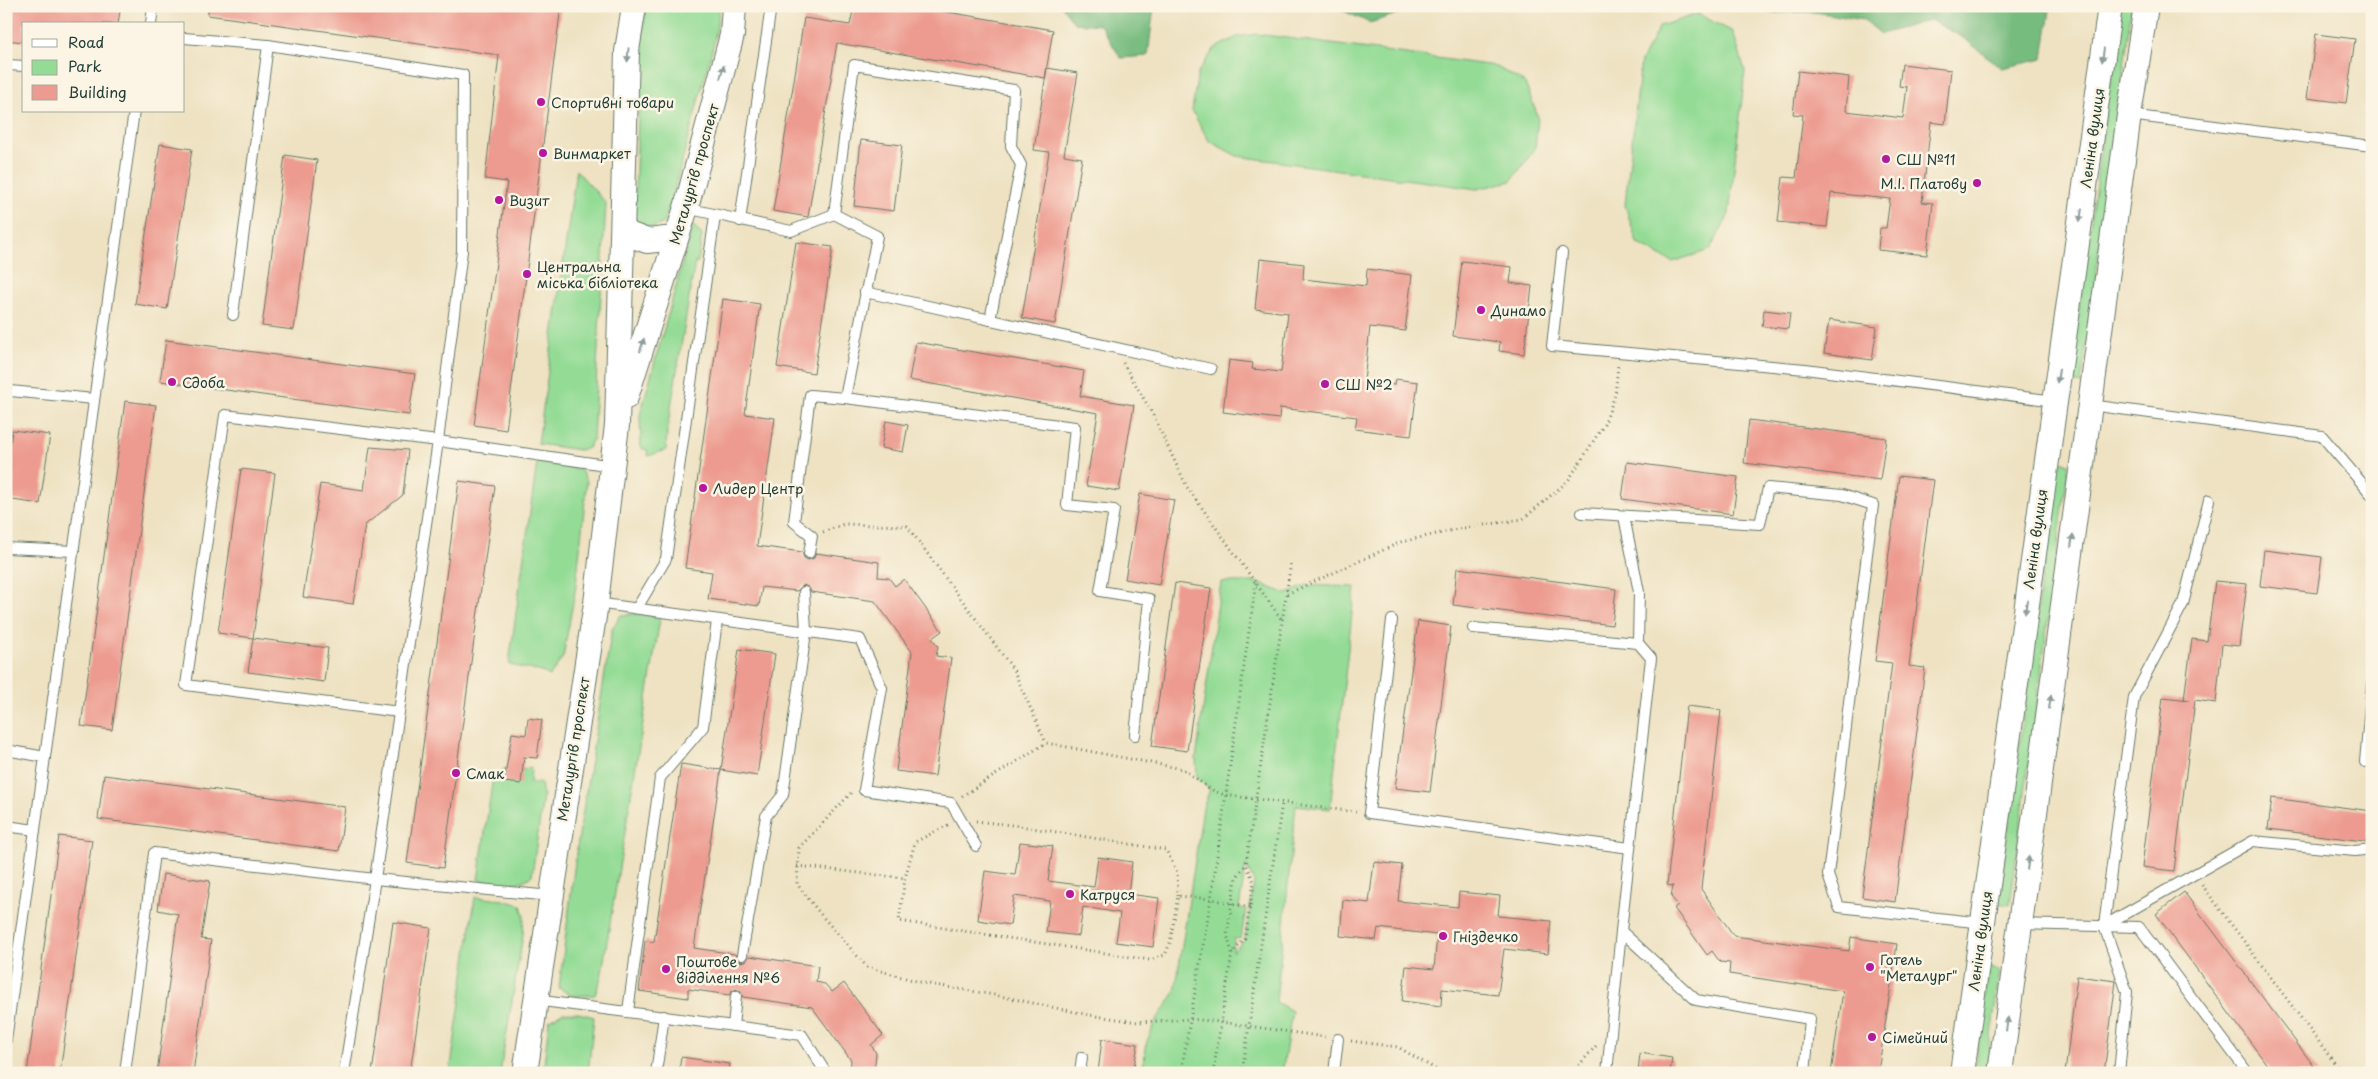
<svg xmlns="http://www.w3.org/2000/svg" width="2378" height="1079" viewBox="0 0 2378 1079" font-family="'Playpen Sans',sans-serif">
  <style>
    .green { fill: #94dc96; stroke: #5a8c65; fill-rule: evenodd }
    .forest { fill: #77bc7f; stroke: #4b7c5a }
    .building { fill: #ed9b90 }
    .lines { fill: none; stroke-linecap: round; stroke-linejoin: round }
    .service-casing { stroke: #677766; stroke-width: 12 }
    .tertiary-casing { stroke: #677766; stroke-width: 26 }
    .path { stroke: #677766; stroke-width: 3; stroke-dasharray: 1 4; stroke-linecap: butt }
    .service { stroke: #fff; stroke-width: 10 }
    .tertiary { stroke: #fff; stroke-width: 24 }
    .oneway { fill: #8f9e9a }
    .poi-dot { fill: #b5179e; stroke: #fcf5e5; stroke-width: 2 }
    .labels { text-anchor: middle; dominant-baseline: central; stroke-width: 5; stroke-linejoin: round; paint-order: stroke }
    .poi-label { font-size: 14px; fill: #1f3d34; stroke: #fcf5e5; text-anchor: start }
    .street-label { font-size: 14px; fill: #1f3d34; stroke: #fcf5e5 }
  </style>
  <rect width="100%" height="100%" fill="#fcf5e5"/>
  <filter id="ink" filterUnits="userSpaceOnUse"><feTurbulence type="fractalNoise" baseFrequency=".02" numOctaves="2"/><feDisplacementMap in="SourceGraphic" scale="10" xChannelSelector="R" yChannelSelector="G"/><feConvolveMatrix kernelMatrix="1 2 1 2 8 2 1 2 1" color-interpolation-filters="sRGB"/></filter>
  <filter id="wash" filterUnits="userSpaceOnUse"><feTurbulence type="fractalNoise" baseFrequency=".0096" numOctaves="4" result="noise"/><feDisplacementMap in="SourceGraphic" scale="20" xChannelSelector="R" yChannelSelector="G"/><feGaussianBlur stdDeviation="1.12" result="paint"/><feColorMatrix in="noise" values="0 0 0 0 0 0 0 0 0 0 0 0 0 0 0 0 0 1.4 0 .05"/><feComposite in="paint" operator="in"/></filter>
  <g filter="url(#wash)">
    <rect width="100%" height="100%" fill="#eee2c2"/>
    <g class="green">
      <path d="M646,6H720L714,43L669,209L664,223C651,229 642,229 634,217L641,48Z"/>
      <polygon points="2120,6 2132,6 2081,384 2069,382"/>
      <polygon points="1698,14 1733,32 1745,71 1729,214 1710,250 1672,262 1637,243 1625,205 1641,61 1660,26"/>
      <polygon points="1257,34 1495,66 1525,83 1538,117 1535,149 1511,181 1477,189 1237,156 1209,141 1192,111 1198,72 1215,48 1237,37"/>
      <polygon points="576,170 606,203 593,439 588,448 579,450 538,444"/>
      <polygon points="693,225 702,235 698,262 695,262 667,431 666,450 648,456 647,450 641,448 640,415"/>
      <polygon points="2057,461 2069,463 2010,905 1998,903"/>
      <path d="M537,462L580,469L587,481L576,586L563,657L550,676C537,668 523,670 509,664Z"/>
      <path d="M1221,582H1256L1287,594L1307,585L1355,587L1330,809L1296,805L1276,1002L1292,1011L1282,1073H1142L1147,1041L1156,1021L1175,992L1203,808L1210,789L1197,779L1196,759ZM1246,865L1254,882L1245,939L1233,952L1234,939L1241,938L1246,909L1239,908Z"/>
      <polygon points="642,614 660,619 601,978 595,995 572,996 559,988 576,854 612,629 621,615"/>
      <path d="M531,767L530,783H541L543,797L532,875C518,889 496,882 478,880L493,777L506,768L522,770Z"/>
      <polygon points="475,897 503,900 521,905 524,915 523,935 500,1073 450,1073"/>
      <polygon points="1988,968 2000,970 1986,1073 1974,1073"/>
      <polygon points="562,1013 578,1013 594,1017 588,1073 543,1073 549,1021"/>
    </g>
    <g class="forest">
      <polygon points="1062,6 1154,6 1148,56 1121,58 1100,25 1074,23"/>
      <polygon points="1333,6 1420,6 1370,23"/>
      <polygon points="1757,6 2047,6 2050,10 2043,59 2002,68 1962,37 1930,20 1881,34 1864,20 1815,12 1771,13"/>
    </g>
    <g id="blocks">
      <g class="building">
        <polygon points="6,6 80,6 120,11 118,24 24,24 24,42 6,40"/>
        <polygon points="208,6 561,6 506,430 474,425 507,182 485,179 499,55 208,15"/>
        <polygon points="854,6 912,6 1053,30 1045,78 837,43 808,217 773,211 804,18 850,25"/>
        <polygon points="2316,34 2355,39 2346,103 2307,98"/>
        <polygon points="1902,64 1951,70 1945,124 1931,122 1922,202 1933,203 1927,255 1878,250 1880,228 1886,228 1890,199 1831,193 1827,227 1778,222 1783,177 1796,178 1803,115 1793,114 1798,71 1849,77 1846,111 1903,118 1907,87 1899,86"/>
        <polygon points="1047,68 1078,73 1064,155 1082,158 1055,324 1022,318 1049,152 1034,150"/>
        <polygon points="861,140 902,145 894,211 854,206"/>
        <polygon points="160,144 192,149 167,309 135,304"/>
        <polygon points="285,155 317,160 294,330 262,326"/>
        <polygon points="796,242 833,247 814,373 777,367"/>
        <polygon points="1260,259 1304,264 1303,279 1366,286 1367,269 1412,275 1405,331 1370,327 1364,381 1394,385 1395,379 1418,382 1411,436 1355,429 1357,417 1280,408 1279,419 1223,412 1229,360 1253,363 1252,369 1281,372 1288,313 1255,309"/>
        <polygon points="1462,261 1512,267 1510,283 1532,286 1524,354 1499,351 1500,342 1453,336"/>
        <polygon points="723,299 760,304 745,414 775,418 757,546 802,552 804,558 808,560 814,558 816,553 879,562 878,577 889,578 895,586 904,579 942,631 932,638 938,646 936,656 951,658 935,776 896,771 912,652 875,601 811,592 809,588 804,585 797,591 762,587 759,606 708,599 712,572 685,568"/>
        <polygon points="1764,310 1790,313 1788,329 1762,326"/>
        <polygon points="1829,320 1877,327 1872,360 1824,353"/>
        <polygon points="166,340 415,374 409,415 160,381"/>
        <polygon points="916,342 1084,371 1080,396 1134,405 1119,491 1086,486 1098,413 909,380"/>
        <polygon points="125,401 156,405 112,730 81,726"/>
        <polygon points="1749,420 1886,438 1880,480 1744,463"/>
        <polygon points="886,421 908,425 903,452 881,448"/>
        <polygon points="12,430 50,435 40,504 6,499 6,476"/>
        <polygon points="370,447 408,450 403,495 365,525 353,604 303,597 320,484 364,490"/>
        <polygon points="1627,462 1738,477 1733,514 1622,499"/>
        <polygon points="241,469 275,473 253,638 218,633"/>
        <polygon points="1899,476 1933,480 1909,666 1925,668 1895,902 1862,897 1892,663 1875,661"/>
        <polygon points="459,481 495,486 443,868 407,863"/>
        <polygon points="1140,494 1174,500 1159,585 1125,579"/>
        <polygon points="2264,550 2322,557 2317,593 2260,586"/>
        <polygon points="1457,568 1616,589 1612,625 1453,605"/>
        <polygon points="2215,581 2247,584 2239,646 2222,644 2216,703 2195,700 2174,871 2142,867 2163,697 2189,700 2184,699 2192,639 2207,641"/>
        <polygon points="1175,583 1211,588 1187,751 1152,746"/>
        <polygon points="1418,621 1451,626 1430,792 1395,788"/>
        <polygon points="253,638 328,648 324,682 248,672"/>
        <polygon points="739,649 775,654 757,776 721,770"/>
        <polygon points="1687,706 1721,710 1701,889 1734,936 1849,951 1851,937 1897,944 1878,1073 1831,1073 1843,991 1729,974 1730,963 1720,962 1712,951 1707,955 1674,908 1678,905 1671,897 1673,886 1667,885"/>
        <polygon points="528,718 542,720 537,758 524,757 521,784 504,782 512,733 526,735"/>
        <polygon points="681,764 721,770 694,948 735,954 737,960 741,962 747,960 749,956 818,966 816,982 825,984 832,992 844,983 883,1035 871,1045 876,1053 874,1073 850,1073 851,1060 812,1007 743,997 740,991 736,989 731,992 729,995 688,989 688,998 639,991 645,941 654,942"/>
        <polygon points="104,775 345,807 339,851 98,819"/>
        <polygon points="2272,798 2372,811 2372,842 2268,829"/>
        <polygon points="59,836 92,840 60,1073 27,1073"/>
        <polygon points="1020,842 1053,846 1048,881 1094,887 1098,857 1132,862 1128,894 1159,898 1153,947 1116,942 1120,913 1083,907 1079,936 1046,932 1050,901 1014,896 1010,925 978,920 985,871 1015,875"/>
        <polygon points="1374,862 1402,865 1398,901 1458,907 1459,892 1500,896 1498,916 1551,921 1548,954 1504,949 1498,995 1442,989 1441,1006 1402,1001 1406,966 1434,969 1437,935 1378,928 1376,940 1340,936 1343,900 1369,903"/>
        <polygon points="163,874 210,881 201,939 211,940 193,1073 157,1073 178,914 158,910"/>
        <polygon points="2184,892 2319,1073 2273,1073 2156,914"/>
        <polygon points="393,922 431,928 410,1073 372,1073"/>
        <polygon points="2077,976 2116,981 2104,1073 2065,1073"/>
        <polygon points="1102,1039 1138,1044 1133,1073 1098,1073"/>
        <polygon points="1640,1053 1672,1058 1670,1073 1638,1073"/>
        <polygon points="681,1057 730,1064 729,1073 679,1073"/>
      </g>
    </g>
  </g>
  <g filter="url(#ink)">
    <use href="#blocks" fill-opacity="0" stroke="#677766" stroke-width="1"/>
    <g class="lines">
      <defs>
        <g id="service">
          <polyline points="151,24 153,6"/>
          <polyline points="184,38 268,45 463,75 462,251 438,441 613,466"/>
          <polyline points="6,67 8,65 24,66"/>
          <polyline points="2129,115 2372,146"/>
          <polyline points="686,208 791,231 834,214 877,236 845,398 810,395 794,522 812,536 809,553"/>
          <polyline points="834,214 854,65 1014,90 1011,146 1021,165 990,320"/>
          <polyline points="740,221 771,6"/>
          <polyline points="1562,253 1552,346 1805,369 2055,401"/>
          <polyline points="865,292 1211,369"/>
          <polyline points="233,315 268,45"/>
          <polyline points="6,388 10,391 94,399"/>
          <polyline points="845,398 1075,427 1067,505 1114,510 1100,591 1149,599 1135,735"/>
          <polyline points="2090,405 2322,436 2372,495"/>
          <polyline points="1582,513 1760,524 1768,488 1842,495 1873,505 1828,875 1839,907 1983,923"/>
          <polyline points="1624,516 1639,592 1638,643"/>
          <polyline points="6,548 74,551"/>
          <polyline points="596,603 860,639 882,688 864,790 951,803 976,846"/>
          <polyline points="637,608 666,559 715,216"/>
          <polyline points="1392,620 1369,813 1630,848"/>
          <polyline points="1473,628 1638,643 1651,658 1621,931 1696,1000 1810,1019 1805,1073"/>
          <polyline points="6,750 45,757"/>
          <polyline points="2365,762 2372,683"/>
          <polyline points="6,826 35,830"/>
          <polyline points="2020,924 2139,927 2248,1073"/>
          <polyline points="2105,925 2253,841 2355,851 2372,849"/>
          <polyline points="742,955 766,816 783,795 806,632 804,592"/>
          <polyline points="535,1000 802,1035 826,1073"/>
          <polyline points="628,1011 660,778 703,727 717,621"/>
          <polyline points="733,1026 736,996"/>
          <polyline points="6,1040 134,111"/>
          <polyline points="125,1073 154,853 375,879 551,896"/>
          <polyline points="344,1073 375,879 438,441 225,415 186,685 399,712"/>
          <polyline points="656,1073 664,1016"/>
          <polyline points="1080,1073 1082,1057"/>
          <polyline points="1334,1073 1338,1039"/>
          <polyline points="1607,1073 1621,931"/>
          <polyline points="2119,1073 2127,992 2104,926 2134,697 2183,604 2209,500"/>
        </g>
        <g id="tertiary">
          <polyline points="623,232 647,241 675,238"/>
          <polyline points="626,397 686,208 732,35 734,6"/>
          <polyline points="525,1073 596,603 617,425 627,51 634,6"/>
          <polyline points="1962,1073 2110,6"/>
          <polyline points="2000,1073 2129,115 2146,6"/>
        </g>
      </defs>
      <use href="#service" class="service-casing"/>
      <use href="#tertiary" class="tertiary-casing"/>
      <g class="path">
        <polyline points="1123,363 1152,413 1187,487 1282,620"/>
        <polyline points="823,532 844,524 907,526 1013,669 1046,743"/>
        <polyline points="1287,594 1401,542 1458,529 1523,519 1568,481 1605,423 1615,395 1618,365"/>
        <polyline points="851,793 799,848 797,884 822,916 867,967 923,983 1000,996 1089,1015 1138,1022 1190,1019 1221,1022 1325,1037"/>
        <polyline points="962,796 1046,743 1183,769 1210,789 1224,795 1356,812"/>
        <polyline points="976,821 1020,826 1166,850 1177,872 1178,896"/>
        <polyline points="948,825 915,842 905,878 899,921 1150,960 1165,955 1170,943 1178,896 1211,899 1250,907"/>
        <polyline points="797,866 905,878"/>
        <polyline points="2202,885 2342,1073"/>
        <polyline points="1232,953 1227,935 1236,878 1246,864"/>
        <polyline points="1351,1041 1398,1047 1442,1073"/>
        <polyline points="1181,1073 1211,899 1256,582"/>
        <polyline points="1213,1073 1232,953 1245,939 1250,907 1254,882 1246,864 1291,562"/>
        <polyline points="1242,1073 1282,803"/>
        <polyline points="1572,1073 1596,1046"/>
      </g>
      <use href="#service" class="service"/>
      <use href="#tertiary" class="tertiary"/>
    </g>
    <defs><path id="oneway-solid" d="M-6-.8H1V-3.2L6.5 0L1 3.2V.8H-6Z" transform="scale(1.25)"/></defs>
    <g class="oneway">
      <use href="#oneway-solid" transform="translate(628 55) rotate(94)"/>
      <use href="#oneway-solid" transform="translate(2103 55) rotate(98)"/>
      <use href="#oneway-solid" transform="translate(722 72) rotate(-75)"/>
      <use href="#oneway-solid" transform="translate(2081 215) rotate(98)"/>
      <use href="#oneway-solid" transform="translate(642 345) rotate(-73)"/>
      <use href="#oneway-solid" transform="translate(2058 376) rotate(98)"/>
      <use href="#oneway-solid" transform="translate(2072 541) rotate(-82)"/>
      <use href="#oneway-solid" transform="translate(2026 607) rotate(98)"/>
      <use href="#oneway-solid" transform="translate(2050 702) rotate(-82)"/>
      <use href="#oneway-solid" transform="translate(2028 863) rotate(-82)"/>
      <use href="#oneway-solid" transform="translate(2007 1024) rotate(-82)"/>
    </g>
  </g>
  <g class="poi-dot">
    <circle cx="541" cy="102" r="5"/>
    <circle cx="543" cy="153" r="5"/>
    <circle cx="1886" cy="159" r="5"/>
    <circle cx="1977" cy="183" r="5"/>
    <circle cx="499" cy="200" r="5"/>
    <circle cx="527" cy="274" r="5"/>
    <circle cx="1481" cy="310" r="5"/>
    <circle cx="172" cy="382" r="5"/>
    <circle cx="1325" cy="384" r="5"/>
    <circle cx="703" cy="488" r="5"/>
    <circle cx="456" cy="773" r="5"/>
    <circle cx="1070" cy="894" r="5"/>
    <circle cx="1443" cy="936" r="5"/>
    <circle cx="1870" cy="967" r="5"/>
    <circle cx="666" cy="969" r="5"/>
    <circle cx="1872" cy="1037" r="5"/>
  </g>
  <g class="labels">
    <g class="poi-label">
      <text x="551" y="102">Спортивні товари</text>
      <text x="553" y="153">Винмаркет</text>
      <text x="1896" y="159">СШ №11</text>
      <text x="1967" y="183" text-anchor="end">М.І. Платову</text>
      <text x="509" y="200">Визит</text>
      <text x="537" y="266">Центральна<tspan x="537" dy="16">міська бібліотека</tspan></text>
      <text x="1491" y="310">Динамо</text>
      <text x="182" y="382">Сдоба</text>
      <text x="1335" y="384">СШ №2</text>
      <text x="713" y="488">Лидер Центр</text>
      <text x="466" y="773">Смак</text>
      <text x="1080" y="894">Катруся</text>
      <text x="1453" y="936">Гніздечко</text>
      <text x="1880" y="959">Готель<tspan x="1880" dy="16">"Металург"</tspan></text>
      <text x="676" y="961">Поштове<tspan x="676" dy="16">відділення №6</tspan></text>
      <text x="1882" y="1037">Сімейний</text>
    </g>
    <g class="street-label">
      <text transform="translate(2092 138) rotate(-82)">Леніна вулиця</text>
      <text transform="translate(694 174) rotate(-74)">Металургів проспект</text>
      <text transform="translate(2035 539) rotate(-82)">Леніна вулиця</text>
      <text transform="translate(573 749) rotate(-81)">Металургів проспект</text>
      <text transform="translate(1980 941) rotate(-82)">Леніна вулиця</text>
    </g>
  </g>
  <rect width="2378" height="1079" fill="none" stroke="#fcf5e5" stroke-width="25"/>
  <rect x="22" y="22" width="162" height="90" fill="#fcf5e5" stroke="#a4ab9e"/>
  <rect x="32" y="39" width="25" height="8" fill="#ffffff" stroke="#a4ab9e"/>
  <text x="68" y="48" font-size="15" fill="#1f3d34">Road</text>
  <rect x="32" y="60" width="25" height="15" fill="#94dc96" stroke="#a4ab9e"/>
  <text x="68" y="72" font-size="15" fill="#1f3d34">Park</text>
  <rect x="32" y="85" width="25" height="15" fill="#ed9b90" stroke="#a4ab9e"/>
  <text x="68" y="98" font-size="15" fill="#1f3d34">Building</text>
</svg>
